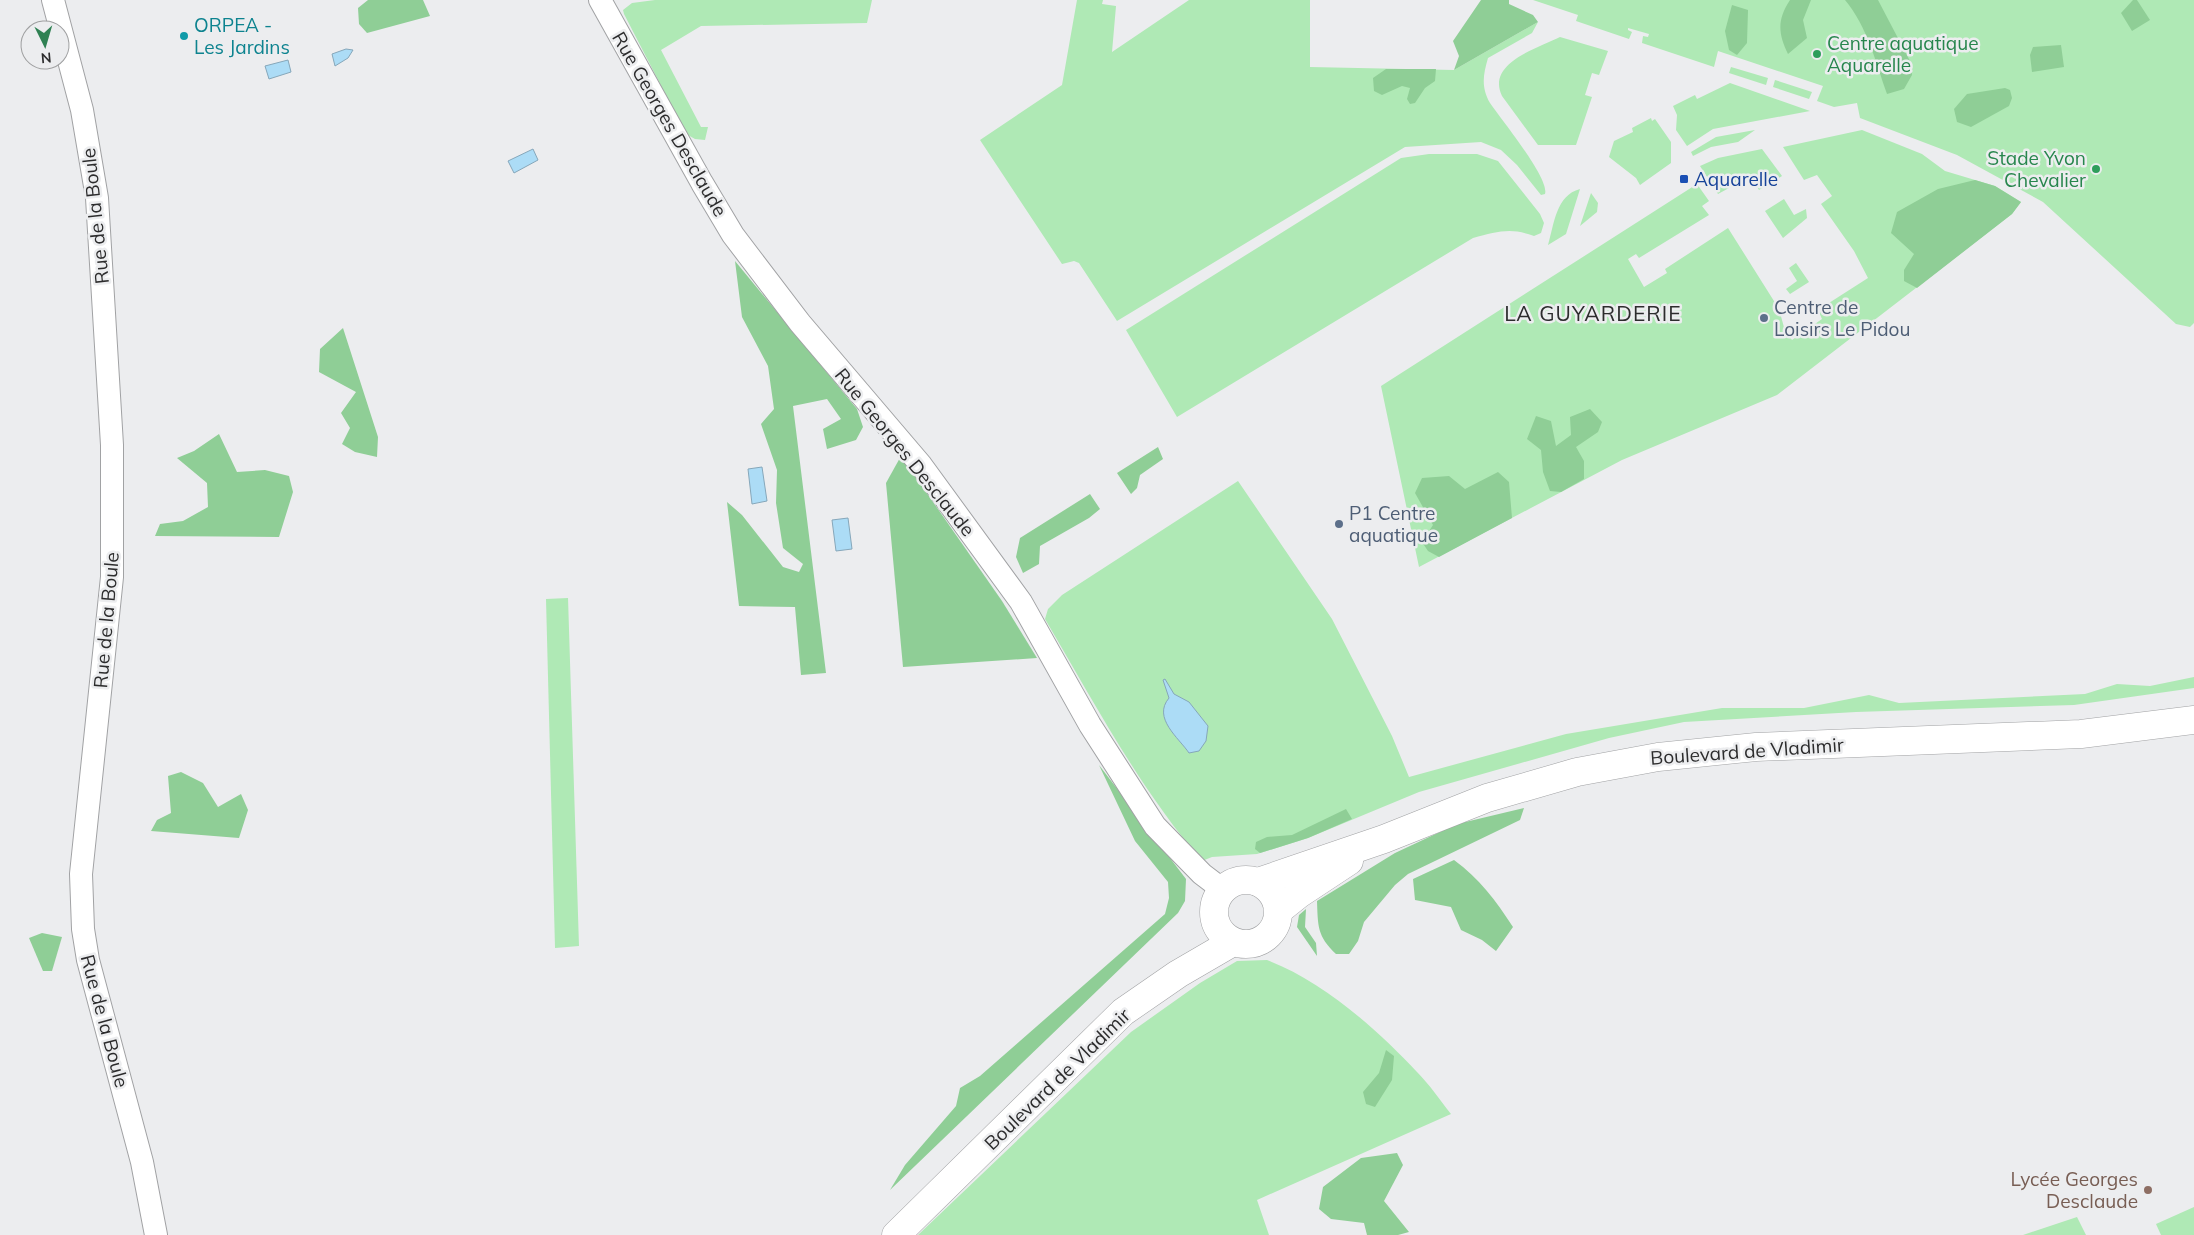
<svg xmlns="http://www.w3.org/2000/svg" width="2194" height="1235" viewBox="0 0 2194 1235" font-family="Mulish,sans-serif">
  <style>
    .green { fill: #afe9b5 }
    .forest { fill: #8fce96 }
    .water { fill: #acdcf6; stroke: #86a7ba }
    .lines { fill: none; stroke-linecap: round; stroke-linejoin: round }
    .minor-casing { stroke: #a1a2a4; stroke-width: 24 }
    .major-casing { stroke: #a1a2a4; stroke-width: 29 }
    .minor { stroke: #fff; stroke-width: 22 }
    .major { stroke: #fff; stroke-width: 28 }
    .culture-dot { fill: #0f9aa8; stroke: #ecedef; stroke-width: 2 }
    .leisure-dot { fill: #2e9e5b; stroke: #ecedef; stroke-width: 2 }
    .transit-dot { fill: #1a4fb4; stroke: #ecedef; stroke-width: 2 }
    .service-dot { fill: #5c6f8a; stroke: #ecedef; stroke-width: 2 }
    .education-dot { fill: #8d6e63; stroke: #ecedef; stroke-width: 2 }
    .labels { text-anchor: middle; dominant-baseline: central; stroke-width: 5; stroke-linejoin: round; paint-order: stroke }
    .culture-label { font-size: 19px; fill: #0d838f; stroke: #ecedef; text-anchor: start }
    .leisure-label { font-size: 19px; fill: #27864d; stroke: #ecedef; text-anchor: start }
    .street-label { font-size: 19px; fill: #2c2c2d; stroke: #ecedef }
    .transit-label { font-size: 19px; fill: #164399; stroke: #ecedef; text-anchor: start }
    .service-label { font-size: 19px; fill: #4e5e75; stroke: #ecedef; text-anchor: start }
    .education-label { font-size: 19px; fill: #785e54; stroke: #ecedef; text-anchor: end }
    .quarter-label { font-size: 21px; letter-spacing: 1px; fill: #2c2c2d; stroke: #ecedef }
  </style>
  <rect width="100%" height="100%" fill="#ecedef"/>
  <g class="green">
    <polygon points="655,0 872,0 867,23 701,26 661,50 701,127 708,127 705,140 695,139 686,134 624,14 623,10 632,3"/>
    <path d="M1077,0H1103L1102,4L1116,6L1112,52L1189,0H1310V67L1454,70L1538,22L1532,33L1488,58C1483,75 1481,87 1490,103C1501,119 1550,179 1545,194L1541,195L1517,165L1501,150L1481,142L1405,147L1117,321L1079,263L1074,261L1062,264L980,140L1062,85Z"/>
    <polygon points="1533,0 2194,0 2194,323 2190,327 2176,324 2043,202 1957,155 1860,118 1857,103 1834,107 1817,101 1823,86 1718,51 1714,67 1642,43 1643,36 1648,37 1649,34 1628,28 1628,30 1632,32 1629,39 1576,21 1578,15"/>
    <path d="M1560,37L1608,51L1599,75L1592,73L1585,95L1592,97L1576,145H1538L1502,96C1486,63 1538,48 1560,37Z"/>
    <polygon points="1731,67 1768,78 1766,85 1729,73"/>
    <polygon points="1775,80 1812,92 1809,99 1773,87"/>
    <polygon points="1730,83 1810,111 1713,129 1687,146 1676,130 1677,115 1673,106 1695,95 1697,99"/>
    <polygon points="1651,118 1652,121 1655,119 1671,142 1671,163 1640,185 1636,178 1609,157 1614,141 1633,132 1632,128"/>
    <polygon points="1755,130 1738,142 1711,147 1693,156 1691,152 1716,137"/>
    <polygon points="1862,130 1922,154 1945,171 1995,186 2021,202 2012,214 1777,395 1622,460 1419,567 1381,386 1697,184 1709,201 1702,206 1709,215 1639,258 1636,254 1628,259 1644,287 1667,273 1665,269 1728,228 1779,309 1785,331 1792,340 1822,319 1818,310 1868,278 1854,251 1821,204 1832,196 1817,175 1804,180 1783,147"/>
    <polygon points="1762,149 1782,176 1759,190 1751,176 1718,194 1700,166 1718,158"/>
    <path d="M1429,154H1477L1498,161L1540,214L1544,223L1541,233L1534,236C1510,227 1497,232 1473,238L1177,417L1126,330L1401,158Z"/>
    <path d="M1580,189L1566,234L1548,245C1554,225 1556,195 1580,189Z"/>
    <polygon points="1591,193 1598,203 1597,212 1580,226"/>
    <polygon points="1784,199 1794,215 1806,209 1807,218 1783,238 1765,211"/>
    <polygon points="1796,263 1809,282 1790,294 1786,289 1797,281 1789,268"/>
    <path d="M1238,481L1332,619L1392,736L1409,777L1566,734L1722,708H1804L1869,695L1899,703L2085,694L2117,684L2150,686L2194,677V688L2074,705L1856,712L1684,722L1609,738L1419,792L1308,838L1257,854L1212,857L1202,861C1139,788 1094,702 1045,619L1048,609L1062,595Z"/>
    <polygon points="568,598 579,946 555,948 546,599"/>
    <path d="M1267,960C1321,980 1377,1029 1417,1072C1429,1084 1440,1100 1451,1114L1257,1200L1269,1235H918L1131,1032L1200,983L1237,961Z"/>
    <polygon points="2194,1207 2194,1235 2161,1235 2156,1224"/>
    <polygon points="2077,1217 2086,1235 2023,1235"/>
  </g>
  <g class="forest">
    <polygon points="368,0 423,0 430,16 367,33 359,24 358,8"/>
    <polygon points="1481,0 1509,0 1509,4 1533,15 1538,22 1454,70 1459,56 1453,41"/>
    <path d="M1790,0H1811L1803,20L1807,38L1788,54C1778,33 1777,20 1790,0Z"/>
    <path d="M1845,0H1878L1911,63L1912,75L1904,89L1887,94C1876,63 1867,26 1845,0Z"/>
    <polygon points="2133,0 2137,0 2150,20 2132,31 2121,13"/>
    <polygon points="1732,5 1748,10 1747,43 1737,55 1729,50 1725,31"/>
    <polygon points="2061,45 2064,67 2032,72 2030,55 2033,47"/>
    <polygon points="1386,69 1436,69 1435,81 1425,88 1415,103 1410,104 1407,99 1410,88 1402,86 1382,95 1374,91 1373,78"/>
    <polygon points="2005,88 2010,90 2012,98 2009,106 1971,127 1957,122 1954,109 1967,94"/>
    <polygon points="1975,180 1995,186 2021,202 2012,214 1917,288 1904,281 1904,270 1914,254 1891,233 1897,212 1938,189"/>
    <polygon points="735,261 857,409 863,427 856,440 827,449 823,429 841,419 827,399 793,406 826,673 801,675 795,607 739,606 727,502 742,515 783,567 799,572 803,564 783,548 776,503 777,470 761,424 774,409 768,366 742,317"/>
    <polygon points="343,328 378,437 377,457 355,452 342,444 350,428 341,413 356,392 319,372 320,349"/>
    <polygon points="1590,409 1602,422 1598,432 1576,447 1584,461 1584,479 1561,492 1550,491 1543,472 1541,450 1527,439 1536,416 1551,421 1556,446 1571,435 1570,417"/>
    <polygon points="219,434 237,472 265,470 289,476 293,492 279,537 155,536 160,524 183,521 208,507 207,483 177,458 194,451"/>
    <polygon points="1158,447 1163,459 1140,475 1137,488 1131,494 1117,473"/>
    <polygon points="901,456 1002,601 1037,658 903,667 886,483"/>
    <polygon points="1498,472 1509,482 1512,518 1439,557 1428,551 1422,542 1433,525 1415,493 1422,478 1449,476 1465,489"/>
    <polygon points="1090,494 1100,509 1089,518 1040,546 1039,564 1023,573 1016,557 1020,538"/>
    <polygon points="1099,765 1186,879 1185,901 1178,913 890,1190 905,1165 956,1106 960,1088 980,1076 1165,914 1169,898 1168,882 1135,841"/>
    <polygon points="181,772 203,783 218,807 241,794 248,810 239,838 151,831 157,820 171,813 168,776"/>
    <path d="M1524,808L1520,820L1408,874L1395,885L1364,922L1358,941L1349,954H1336C1317,936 1318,926 1317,901L1395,853L1457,824Z"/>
    <polygon points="1346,809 1352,819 1308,838 1260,853 1255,849 1256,842 1267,837 1292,835"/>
    <path d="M1454,860C1479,878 1496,901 1513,927L1496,951L1482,940L1461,930L1451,907L1415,900L1413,879Z"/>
    <polygon points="1306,909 1305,927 1316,943 1317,956 1297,927 1299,915"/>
    <polygon points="42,933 62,937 52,971 43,971 29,938"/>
    <polygon points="1386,1050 1394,1056 1392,1080 1375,1107 1366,1104 1363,1092 1379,1073"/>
    <polygon points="1397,1153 1403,1165 1384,1201 1409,1232 1398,1235 1367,1235 1364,1223 1331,1219 1319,1209 1323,1187 1361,1158"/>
  </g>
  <g class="water">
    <polygon points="346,49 353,50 348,58 335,66 332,54"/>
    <polygon points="288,60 291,72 269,79 265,66"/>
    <polygon points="533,149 538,160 514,173 508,161"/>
    <polygon points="762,467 767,501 752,504 748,469"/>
    <polygon points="848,518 852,549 836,551 832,520"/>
    <path d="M1165,679L1174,694L1189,702L1208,726L1206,741L1199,751L1189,753C1179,738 1152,718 1169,698L1163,680Z"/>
  </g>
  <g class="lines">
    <defs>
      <g id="minor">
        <polyline points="53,0 82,110 97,198 112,445 112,577 81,874 83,929 88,960 142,1162 156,1235"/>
        <polyline points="600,0 702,183 733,235 800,323 921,465 1021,602 1090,725 1155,826 1202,874 1223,890"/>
      </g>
      <g id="major">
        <circle cx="1246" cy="912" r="32"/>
        <polyline points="1258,882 1384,839 1487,798 1577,772 1658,757 1756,747 2081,734 2194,720"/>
        <polyline points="1279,910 1299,894 1349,861"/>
        <polyline points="896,1235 1123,1012 1178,974 1233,942"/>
      </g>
    </defs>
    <use href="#minor" class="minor-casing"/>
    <use href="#major" class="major-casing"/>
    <use href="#minor" class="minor"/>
    <use href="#major" class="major"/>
  </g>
  <circle class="culture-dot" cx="184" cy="36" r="5"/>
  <g class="leisure-dot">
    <circle cx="1817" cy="54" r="5"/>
    <circle cx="2096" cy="169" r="5"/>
  </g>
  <rect class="transit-dot" x="1679" y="174" width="10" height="10" rx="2.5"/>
  <g class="service-dot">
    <circle cx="1764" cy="318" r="5"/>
    <circle cx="1339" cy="524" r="5"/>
  </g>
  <circle class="education-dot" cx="2148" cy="1190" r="5"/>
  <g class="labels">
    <g class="culture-label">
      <text x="194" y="25">ORPEA -<tspan x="194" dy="22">Les Jardins</tspan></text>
    </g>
    <g class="leisure-label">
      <text x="1827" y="43">Centre aquatique<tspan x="1827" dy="22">Aquarelle</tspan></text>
      <text x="2086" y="158" text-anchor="end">Stade Yvon<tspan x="2086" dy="22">Chevalier</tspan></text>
    </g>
    <g class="street-label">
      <text transform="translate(670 124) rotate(60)">Rue Georges Desclaude</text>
      <text transform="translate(95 216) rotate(-96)">Rue de la Boule</text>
      <text transform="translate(905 452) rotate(51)">Rue Georges Desclaude</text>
      <text transform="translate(106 620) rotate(-85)">Rue de la Boule</text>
      <text transform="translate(1747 751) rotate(-4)">Boulevard de Vladimir</text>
      <text transform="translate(105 1021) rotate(75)">Rue de la Boule</text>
      <text transform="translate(1057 1079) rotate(-44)">Boulevard de Vladimir</text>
    </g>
    <g class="transit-label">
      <text x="1694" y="179">Aquarelle</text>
    </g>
    <g class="service-label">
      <text x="1774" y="307">Centre de<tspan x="1774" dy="22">Loisirs Le Pidou</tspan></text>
      <text x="1349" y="513">P1 Centre<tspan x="1349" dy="22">aquatique</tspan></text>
    </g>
    <g class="education-label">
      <text x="2138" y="1179">Lycée Georges<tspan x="2138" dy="22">Desclaude</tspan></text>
    </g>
    <g class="quarter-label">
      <text x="1593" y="313">LA GUYARDERIE</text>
    </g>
  </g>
  <g transform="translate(45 45) rotate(175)"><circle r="24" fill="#ecedef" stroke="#9fa0a1"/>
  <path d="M0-4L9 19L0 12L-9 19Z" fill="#2f8153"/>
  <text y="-8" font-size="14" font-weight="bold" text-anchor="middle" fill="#2c2c2d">N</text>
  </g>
</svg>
